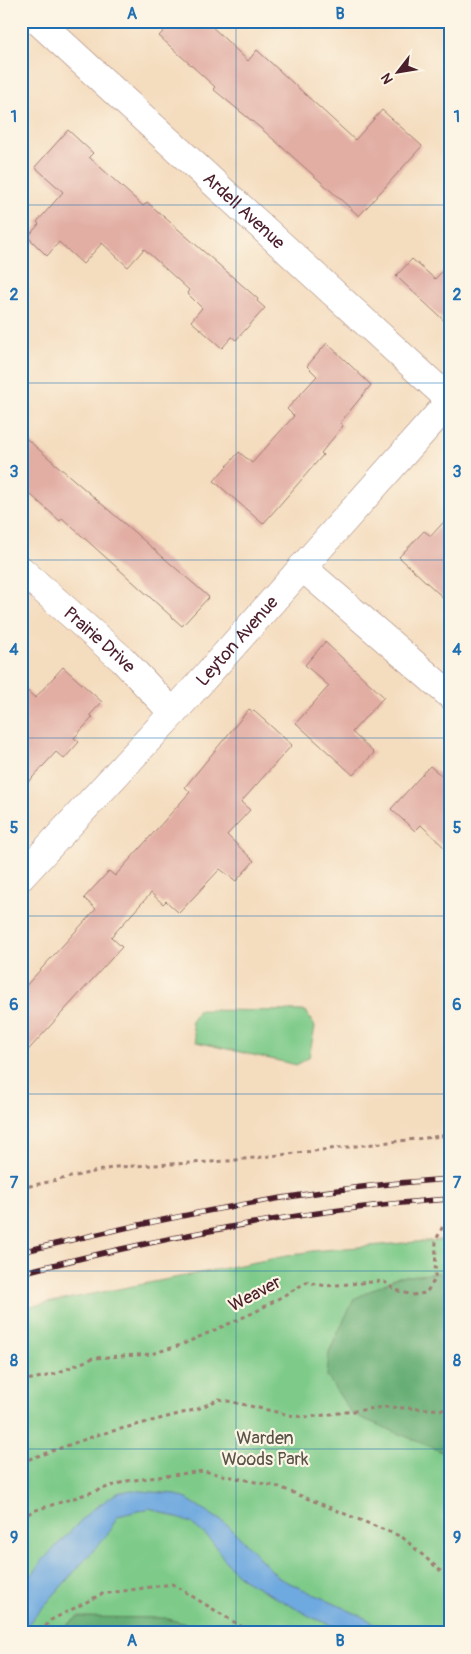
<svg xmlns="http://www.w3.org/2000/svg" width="471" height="1654" viewBox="0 0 471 1654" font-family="Pangolin,sans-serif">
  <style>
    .green { fill: #7dca89; stroke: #64745a }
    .forest { fill: #66ae75; stroke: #586650 }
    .water { fill: #6ea9df; stroke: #5c6485 }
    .building { fill: #e2aea4 }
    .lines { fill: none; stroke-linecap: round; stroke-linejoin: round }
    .minor-casing { stroke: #9f7e74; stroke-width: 29 }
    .path { stroke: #9f7e74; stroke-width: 3; stroke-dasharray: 4 4; stroke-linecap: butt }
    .minor { stroke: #fff; stroke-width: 28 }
    .rail-casing { stroke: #4a1f2b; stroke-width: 5.5 }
    .rail { stroke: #fcf5e5; stroke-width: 4; stroke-dasharray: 11; stroke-linecap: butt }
    .grid { fill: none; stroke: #1f6fb2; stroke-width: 1; stroke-opacity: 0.55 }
    .labels { text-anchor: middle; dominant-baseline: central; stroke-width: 4.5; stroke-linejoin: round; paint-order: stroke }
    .street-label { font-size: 18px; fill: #4a1f2b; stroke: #fcf5e5 }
    .park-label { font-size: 18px; fill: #595247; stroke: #fcf5e5 }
    .neatline { fill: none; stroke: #1f6fb2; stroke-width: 2 }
    .grid-label { font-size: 16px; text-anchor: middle; font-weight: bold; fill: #1f6fb2 }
  </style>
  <rect width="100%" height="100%" fill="#fcf5e5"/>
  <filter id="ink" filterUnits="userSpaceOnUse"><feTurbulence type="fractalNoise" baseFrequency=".02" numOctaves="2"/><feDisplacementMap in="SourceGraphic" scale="10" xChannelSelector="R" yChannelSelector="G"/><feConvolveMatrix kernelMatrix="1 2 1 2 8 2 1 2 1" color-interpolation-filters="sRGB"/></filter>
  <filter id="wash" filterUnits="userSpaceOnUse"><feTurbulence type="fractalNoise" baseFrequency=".0096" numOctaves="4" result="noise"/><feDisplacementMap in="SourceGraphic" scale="20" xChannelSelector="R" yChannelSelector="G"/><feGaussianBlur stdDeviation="1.12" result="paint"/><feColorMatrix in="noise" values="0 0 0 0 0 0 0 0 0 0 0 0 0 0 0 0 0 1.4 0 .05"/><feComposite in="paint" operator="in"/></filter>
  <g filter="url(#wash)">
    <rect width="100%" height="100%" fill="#f4dcbe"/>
    <g class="green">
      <polygon points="198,1010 306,1011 315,1027 309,1057 297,1065 196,1042 191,1021"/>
      <polygon points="450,1239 450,1633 21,1633 21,1308 312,1251"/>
    </g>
    <g class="forest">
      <polygon points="439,1273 450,1276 450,1455 352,1414 327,1376 329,1352 354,1299 398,1277"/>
      <polygon points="78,1617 165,1618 218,1633 56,1633"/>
    </g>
    <polygon class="water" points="131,1490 174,1494 187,1499 228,1525 279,1578 361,1616 392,1633 350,1633 311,1617 243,1579 229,1566 210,1539 191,1523 150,1508 118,1516 106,1536 21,1632 21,1590 42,1561 90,1511 117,1493"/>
    <g id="blocks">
      <g class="building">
        <polygon points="173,21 206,21 248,61 257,50 355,140 382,110 422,146 359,216 264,131 213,89 215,87 159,36"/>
        <polygon points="68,130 93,153 89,157 143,206 147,202 258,299 257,301 265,308 236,340 232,337 222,348 191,321 202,308 187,293 189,290 144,249 128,267 102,243 83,264 59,242 47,256 28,237 39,224 37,222 63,192 35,167"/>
        <polygon points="412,259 435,279 450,263 450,326 396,276"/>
        <polygon points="327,343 371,385 340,423 343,426 321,453 323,455 263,524 214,481 239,452 252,463 294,416 287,409 317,376 307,366"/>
        <polygon points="21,434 209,597 182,626 62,518 60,521 21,486"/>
        <polygon points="450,515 450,604 399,557 424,531 431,536"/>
        <polygon points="325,642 384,697 352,732 374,753 353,775 296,723 329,686 305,665"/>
        <polygon points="63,667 102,702 90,715 93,717 74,738 79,742 64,759 56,752 21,790 21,685 35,698"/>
        <polygon points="249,709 253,712 254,711 292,745 241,802 250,810 227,835 254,861 236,881 220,869 179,913 166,901 163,904 151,893 111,937 122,947 21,1058 21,991 96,909 84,898 109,871 115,876 190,792 185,787"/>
        <polygon points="430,766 450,783 450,853 421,825 415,831 391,809"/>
      </g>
    </g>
  </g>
  <g filter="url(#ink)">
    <use href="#blocks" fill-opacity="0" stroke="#9f7e74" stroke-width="1"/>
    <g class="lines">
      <defs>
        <g id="minor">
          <path id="s1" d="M38,21L450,400"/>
          <polyline points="302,567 450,695"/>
          <path id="s2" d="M21,570L123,660L173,713"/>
          <path id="s3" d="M21,877L173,713L450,401"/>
        </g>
      </defs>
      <use href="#minor" class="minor-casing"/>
      <g class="path">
        <polyline points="21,1188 116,1167 228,1161 450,1135"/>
        <polyline points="21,1381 52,1375 93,1358 151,1354 181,1345 255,1312 307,1282 326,1286 383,1281 396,1290 412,1295 426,1293 435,1279 436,1240 444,1224 450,1221"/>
        <polyline points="21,1462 97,1435 198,1409 219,1399 294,1416 309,1417 384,1407 450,1410"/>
        <polyline points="21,1518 33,1511 127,1481 203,1471 279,1487 402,1537 450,1579"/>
        <polyline points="40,1633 51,1620 102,1594 172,1584 252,1633"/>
      </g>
      <use href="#minor" class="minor"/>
      <defs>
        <g id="rail">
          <path d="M21,1252C162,1218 305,1188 450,1179"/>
          <path d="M21,1273C162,1237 305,1209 450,1199"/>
        </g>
      </defs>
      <use href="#rail" class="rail-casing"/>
      <use href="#rail" class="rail"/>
    </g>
  </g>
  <path class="grid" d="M236,21V1633M21,205H450M21,383H450M21,560H450M21,738H450M21,916H450M21,1094H450M21,1271H450M21,1449H450"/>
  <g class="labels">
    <g class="street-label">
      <text stroke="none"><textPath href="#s1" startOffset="280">Ardell Avenue</textPath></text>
      <text stroke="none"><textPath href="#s2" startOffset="105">Prairie Drive</textPath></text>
      <text stroke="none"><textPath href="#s3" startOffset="320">Leyton Avenue</textPath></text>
      <text transform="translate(255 1294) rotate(-28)">Weaver</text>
    </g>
    <g class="park-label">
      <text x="265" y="1438">Warden<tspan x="265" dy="21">Woods Park</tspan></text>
    </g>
  </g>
  <rect width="471" height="1654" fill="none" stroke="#fcf5e5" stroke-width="55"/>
  <g transform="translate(398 72) rotate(239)" stroke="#fcf5e5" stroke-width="4" paint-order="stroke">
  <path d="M0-4L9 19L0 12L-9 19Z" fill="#4a1f2b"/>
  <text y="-8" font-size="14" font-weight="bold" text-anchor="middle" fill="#4a1f2b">N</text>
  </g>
  <rect x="28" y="28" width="416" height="1598" class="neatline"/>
  <g class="grid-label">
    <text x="132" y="19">A</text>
    <text x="340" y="19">B</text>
    <text x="14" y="122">1</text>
    <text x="457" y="122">1</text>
    <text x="14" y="300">2</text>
    <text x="457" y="300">2</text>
    <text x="14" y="477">3</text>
    <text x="457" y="477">3</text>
    <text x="14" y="655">4</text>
    <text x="457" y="655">4</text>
    <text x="14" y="833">5</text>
    <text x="457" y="833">5</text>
    <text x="14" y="1010">6</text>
    <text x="457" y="1010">6</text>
    <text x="14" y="1188">7</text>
    <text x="457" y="1188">7</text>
    <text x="14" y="1366">8</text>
    <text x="457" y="1366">8</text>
    <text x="14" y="1543">9</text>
    <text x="457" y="1543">9</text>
    <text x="132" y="1646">A</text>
    <text x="340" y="1646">B</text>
  </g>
</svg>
